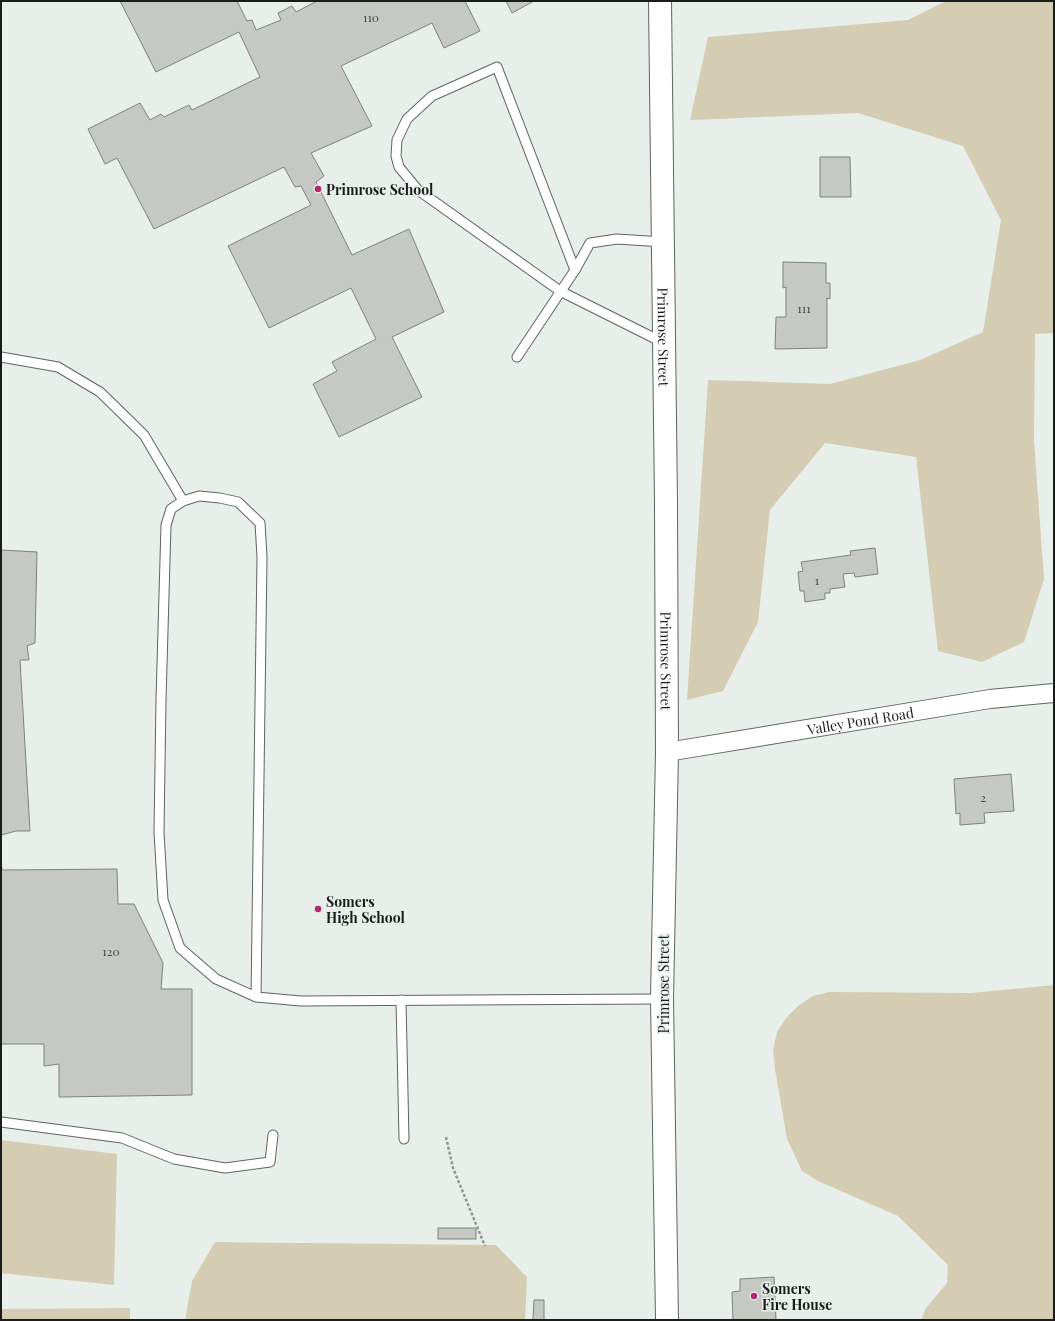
<svg xmlns="http://www.w3.org/2000/svg" width="1055" height="1321" viewBox="0 0 1055 1321" font-family="'Playfair Display',serif">
  <style>
    .green { fill: #d4cdb3 }
    .building { fill: #c6c8c4; stroke: #7f817d }
    .lines { fill: none; stroke-linecap: round; stroke-linejoin: round }
    .lane-casing { stroke: #5f6361; stroke-width: 11 }
    .street-casing { stroke: #5f6361; stroke-width: 20 }
    .secondary-casing { stroke: #5f6361; stroke-width: 24 }
    .path { stroke: #909592; stroke-width: 2.5; stroke-dasharray: 3 2; stroke-linecap: butt }
    .lane { stroke: #fff; stroke-width: 9 }
    .street { stroke: #fff; stroke-width: 18 }
    .secondary { stroke: #fff; stroke-width: 22 }
    .poi-dot { fill: #b02a70; stroke: #e8eeea; stroke-width: 1.5 }
    .labels { text-anchor: middle; dominant-baseline: central; stroke-width: 3; stroke-linejoin: round; paint-order: stroke }
    .number-label { font-size: 12px; fill: #454745 }
    .poi-label { font-size: 14px; font-weight: bold; fill: #1a1c1b; stroke: #e8eeea; text-anchor: start }
    .street-label { font-size: 14px; fill: #1a1c1b; stroke: #e8eeea }
  </style>
  <rect width="100%" height="100%" fill="#e8eeea"/>
  <g class="green">
    <polygon points="946,1 1054,1 1054,333 1035,334 1034,441 1044,579 1024,642 982,662 938,651 916,457 825,443 770,510 758,622 723,691 687,700 708,380 830,384 920,360 983,332 1001,220 963,146 858,113 690,120 708,37 908,20"/>
    <polygon points="1054,985 1054,1320 921,1320 926,1308 947,1283 948,1265 898,1216 818,1181 802,1171 787,1139 775,1069 773,1050 777,1032 786,1018 798,1006 813,996 829,992 971,993"/>
    <polygon points="1,1140 117,1154 114,1285 1,1273"/>
    <polygon points="215,1242 496,1245 527,1277 525,1320 185,1320 192,1281"/>
    <polygon points="130,1308 130,1320 1,1320 1,1309"/>
  </g>
  <g class="building">
    <polygon points="120,1 237,1 247,21 252,20 256,30 281,20 278,13 292,6 296,12 317,1 465,1 480,31 444,48 432,23 341,66 372,126 311,153 324,176 316,182 352,255 409,229 444,312 392,337 422,397 339,437 313,384 337,371 332,362 376,339 351,288 269,328 228,246 311,205 301,186 295,187 284,167 154,229 117,158 105,164 88,129 140,103 150,120 161,114 164,117 189,105 192,110 260,77 239,32 156,72"/>
    <polygon points="506,1 534,1 512,13"/>
    <polygon points="820,157 850,157 851,197 820,197"/>
    <polygon points="783,262 826,263 826,283 830,283 830,299 827,298 827,348 775,349 776,317 786,317 786,287 783,288"/>
    <polygon points="875,548 878,574 855,577 854,573 843,574 845,587 830,589 830,593 825,593 825,599 805,602 804,591 800,591 798,572 803,571 801,562 851,555 850,551"/>
    <polygon points="1,550 37,552 35,643 27,646 29,660 20,660 30,831 16,831 1,835"/>
    <polygon points="1011,774 1014,811 984,813 985,823 960,825 960,813 956,814 954,779"/>
    <polygon points="1,862 2,870 117,869 118,904 134,904 163,963 161,989 192,989 192,1095 59,1097 59,1064 44,1066 44,1044 1,1044"/>
    <rect x="438" y="1228" width="38" height="11"/>
    <polygon points="774,1277 776,1320 733,1320 732,1292 740,1291 740,1279"/>
    <polygon points="534,1300 544,1300 544,1320 533,1320"/>
  </g>
  <g class="lines">
    <defs>
      <g id="lane">
        <polyline points="575,270 497,67 432,96 407,119 397,140 396,156 399,167 418,190 560,291 664,343"/>
        <polyline points="1,357 58,367 100,392 144,435 183,501"/>
        <polyline points="517,357 575,270 590,243 617,239 663,242"/>
        <polyline points="256,997 262,557 260,523 238,502 220,498 199,496 183,501 171,509 166,525 161,700 159,832 163,900 180,948 216,979 256,997 301,1001 662,999"/>
        <polyline points="401,1000 404,1139"/>
        <polyline points="1,1122 122,1138 174,1159 225,1168 270,1162 273,1135"/>
      </g>
      <g id="street">
        <path id="s1" d="M667,752L990,699L1054,693"/>
      </g>
      <g id="secondary">
        <path id="s2" d="M660,1L666,503L667,752L662,999L667,1320"/>
      </g>
    </defs>
    <use href="#lane" class="lane-casing"/>
    <use href="#street" class="street-casing"/>
    <use href="#secondary" class="secondary-casing"/>
    <polyline class="path" points="446,1137 453,1168 485,1246"/>
    <use href="#lane" class="lane"/>
    <use href="#street" class="street"/>
    <use href="#secondary" class="secondary"/>
  </g>
  <g class="poi-dot">
    <circle cx="318" cy="189" r="4"/>
    <circle cx="318" cy="909" r="4"/>
    <circle cx="754" cy="1296" r="4"/>
  </g>
  <g class="labels">
    <g class="number-label">
      <text x="371" y="17">110</text>
      <text x="804" y="308">111</text>
      <text x="817" y="580">1</text>
      <text x="983" y="797">2</text>
      <text x="111" y="951">120</text>
    </g>
    <g class="poi-label">
      <text x="326" y="189">Primrose School</text>
      <text x="326" y="901">Somers<tspan x="326" dy="16">High School</tspan></text>
      <text x="762" y="1288">Somers<tspan x="762" dy="16">Fire House</tspan></text>
    </g>
    <g class="street-label">
      <text stroke="none"><textPath href="#s2" startOffset="336">Primrose Street</textPath></text>
      <text stroke="none"><textPath href="#s2" startOffset="660">Primrose Street</textPath></text>
      <text stroke="none"><textPath href="#s1" startOffset="196">Valley Pond Road</textPath></text>
      <text transform="translate(663 984) rotate(-90)">Primrose Street</text>
    </g>
  </g>
  <rect width="1055" height="1321" fill="none" stroke="#1a1c1b" stroke-width="4"/>
</svg>
